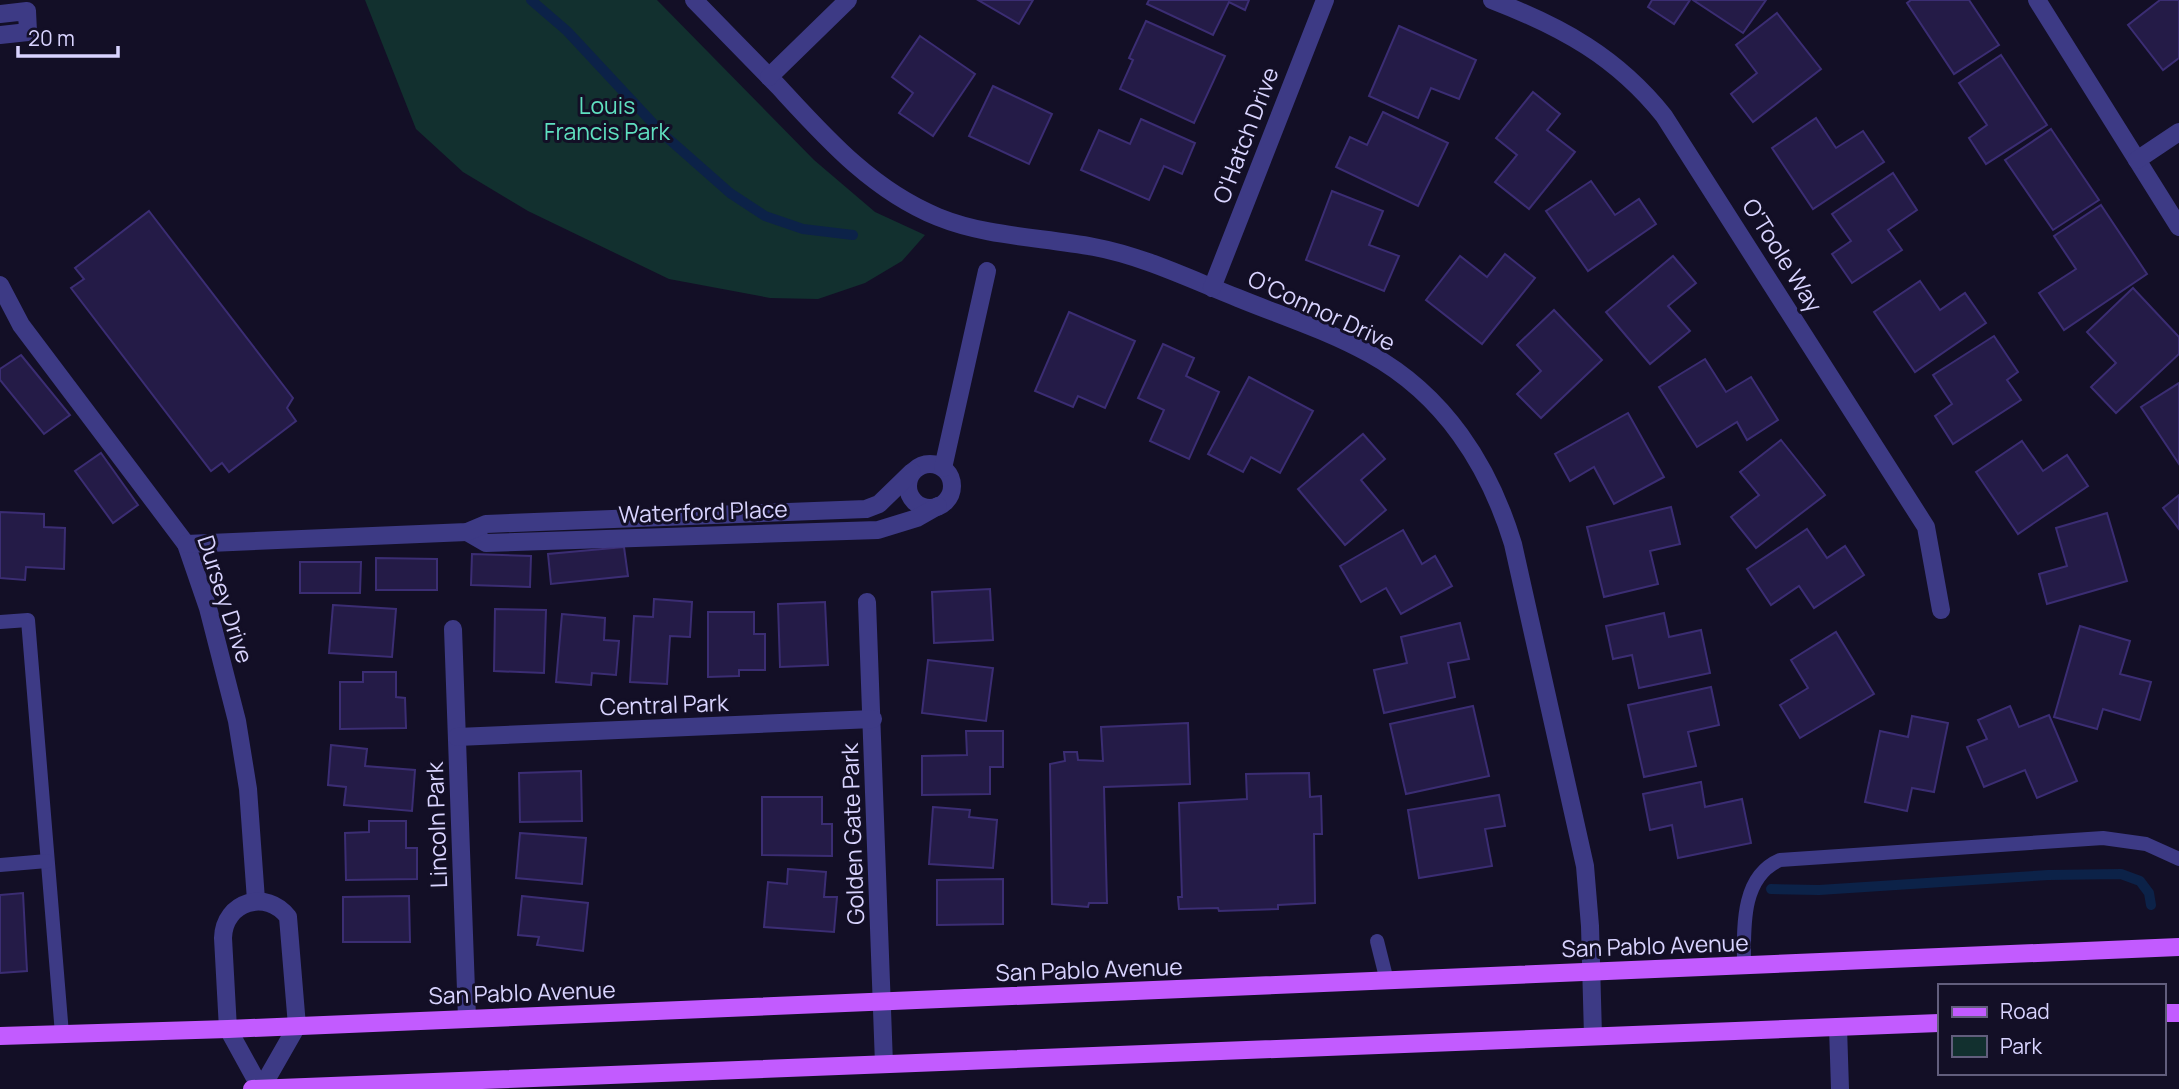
<svg xmlns="http://www.w3.org/2000/svg" width="2179" height="1089" viewBox="0 0 2179 1089" font-family="Manrope,sans-serif">
  <style>
    .green { fill: #12302f }
    .lines { fill: none; stroke-linecap: round; stroke-linejoin: round }
    .stream { stroke: #0c2248; stroke-width: 10 }
    .building { fill: #241b47; stroke: #3b2d73; stroke-width: 2 }
    .service { stroke: #3d3a85; stroke-width: 14 }
    .minor { stroke: #3d3a85; stroke-width: 18 }
    .primary { stroke: #c25bff; stroke-width: 18 }
    .labels { text-anchor: middle; dominant-baseline: central; stroke-width: 6; stroke-linejoin: round; paint-order: stroke }
    .park-label { font-size: 23px; fill: #5fe0c0; stroke: #130f26 }
    .street-label { font-size: 23px; fill: #d9d4ff; stroke: #130f26 }
  </style>
  <rect width="100%" height="100%" fill="#130f26"/>
  <polygon class="green" points="365,0 657,0 814,160 875,212 925,235 902,261 865,283 818,299 770,298 669,279 528,211 463,172 416,129"/>
  <g class="lines">
    <g class="stream">
      <polyline points="531,0 567,31 662,133 730,193 765,216 803,229 853,235"/>
      <polyline points="1771,889 1819,890 2048,875 2121,874 2140,881 2149,893 2151,905"/>
    </g>
  </g>
  <g class="building">
    <polygon points="978,0 1033,0 1019,24"/>
    <polygon points="1149,0 1249,0 1245,10 1229,2 1213,35 1147,4"/>
    <polygon points="1652,0 1690,0 1674,24 1648,7"/>
    <polygon points="1693,0 1766,0 1743,33"/>
    <polygon points="1911,0 1969,0 1999,45 1954,74 1907,3"/>
    <polygon points="2160,0 2179,0 2179,58 2163,70 2128,25"/>
    <polygon points="1777,13 1821,69 1753,122 1731,94 1757,73 1736,45"/>
    <polygon points="1146,21 1225,56 1194,123 1120,89 1133,60 1129,58"/>
    <polygon points="1399,26 1476,60 1459,99 1431,88 1418,118 1369,96"/>
    <polygon points="920,36 975,74 933,136 899,113 913,93 892,77"/>
    <polygon points="2001,55 2047,125 1986,164 1969,138 1987,125 1959,83"/>
    <polygon points="993,86 1052,114 1029,164 969,136"/>
    <polygon points="1533,92 1560,114 1547,130 1575,152 1529,209 1495,182 1517,155 1496,138"/>
    <polygon points="1383,112 1448,143 1418,206 1336,167 1350,137 1367,145"/>
    <polygon points="1816,118 1836,148 1863,131 1884,162 1813,209 1772,148"/>
    <polygon points="1141,119 1195,143 1182,174 1164,166 1149,200 1081,170 1099,130 1130,144"/>
    <polygon points="2051,129 2099,200 2053,230 2005,160"/>
    <polygon points="1893,173 1917,210 1888,230 1902,250 1852,283 1832,254 1851,241 1832,214"/>
    <polygon points="1591,181 1615,215 1639,199 1656,224 1588,271 1546,211"/>
    <polygon points="1332,191 1383,211 1369,245 1399,256 1384,291 1306,260"/>
    <polygon points="2101,205 2147,274 2064,330 2039,293 2076,269 2054,236"/>
    <polygon points="149,211 293,398 287,408 296,421 229,472 222,463 211,471 71,288 84,279 75,268"/>
    <polygon points="1505,254 1535,278 1482,344 1426,300 1460,256 1487,277"/>
    <polygon points="1673,256 1696,283 1668,306 1690,331 1650,364 1606,312"/>
    <polygon points="1920,281 1940,310 1965,293 1986,323 1915,372 1874,312"/>
    <polygon points="2133,288 2179,337 2179,354 2116,413 2091,387 2116,363 2087,332"/>
    <polygon points="1554,310 1602,360 1541,418 1517,394 1541,371 1517,345"/>
    <polygon points="1069,312 1135,341 1105,408 1078,396 1073,407 1035,391"/>
    <polygon points="1994,336 2018,372 2007,380 2021,400 1953,444 1935,416 1952,404 1933,375"/>
    <polygon points="1163,344 1194,358 1186,376 1219,392 1189,459 1150,441 1164,410 1138,398"/>
    <polygon points="21,355 70,415 44,434 0,380 0,369"/>
    <polygon points="1705,359 1726,392 1751,377 1778,420 1747,440 1737,422 1697,447 1659,387"/>
    <polygon points="1249,377 1313,411 1280,473 1251,457 1243,472 1208,454"/>
    <polygon points="2179,383 2179,464 2141,407"/>
    <polygon points="1628,413 1664,477 1614,504 1594,467 1570,481 1555,454"/>
    <polygon points="1363,434 1385,459 1361,480 1386,510 1345,545 1298,489"/>
    <polygon points="1781,440 1825,495 1756,548 1731,517 1759,495 1740,472"/>
    <polygon points="2022,441 2043,471 2067,455 2088,486 2018,534 1976,472"/>
    <polygon points="101,453 138,505 113,523 75,471"/>
    <polygon points="2179,495 2179,529 2163,508"/>
    <polygon points="1671,507 1680,544 1650,551 1658,584 1604,597 1587,527"/>
    <polygon points="0,512 44,514 44,527 65,528 64,569 26,567 25,580 0,578"/>
    <polygon points="2107,513 2127,581 2047,604 2039,574 2067,566 2056,528"/>
    <polygon points="1807,529 1827,558 1845,546 1864,575 1814,608 1799,586 1771,605 1747,569"/>
    <polygon points="1403,530 1422,564 1435,556 1452,586 1401,614 1386,588 1361,602 1340,566"/>
    <polygon points="624,547 628,576 551,584 548,554"/>
    <polygon points="472,554 531,556 530,587 471,585"/>
    <polygon points="376,558 437,559 437,590 376,590"/>
    <polygon points="300,562 361,562 360,593 300,593"/>
    <polygon points="990,589 993,640 934,643 932,592"/>
    <polygon points="654,599 692,602 690,637 670,636 667,684 630,682 634,616 653,617"/>
    <polygon points="825,602 828,665 780,667 778,604"/>
    <polygon points="333,605 396,609 392,657 329,653"/>
    <polygon points="495,609 546,610 544,673 494,671"/>
    <polygon points="708,612 754,612 754,634 765,634 765,670 739,670 739,676 708,677"/>
    <polygon points="1664,613 1669,637 1701,630 1710,673 1639,688 1632,655 1613,659 1606,626"/>
    <polygon points="562,614 605,618 604,640 619,641 616,675 592,673 591,685 556,682"/>
    <polygon points="1460,623 1469,659 1448,663 1455,697 1384,713 1374,670 1407,663 1401,637"/>
    <polygon points="2080,626 2130,641 2120,674 2151,682 2140,720 2103,709 2097,729 2054,717"/>
    <polygon points="1836,632 1874,694 1800,738 1780,705 1808,688 1791,660"/>
    <polygon points="928,660 993,668 986,721 922,713"/>
    <polygon points="363,672 396,672 396,697 405,698 406,728 340,729 340,682 363,682"/>
    <polygon points="1711,687 1719,725 1688,732 1696,766 1644,777 1628,705"/>
    <polygon points="1473,706 1489,776 1406,794 1390,724"/>
    <polygon points="2010,706 2019,727 2049,715 2077,781 2037,798 2025,770 1984,787 1967,747 1987,739 1978,720"/>
    <polygon points="1912,716 1948,723 1934,792 1912,788 1907,811 1865,802 1880,731 1908,737"/>
    <polygon points="1188,723 1190,784 1104,787 1107,903 1089,903 1088,907 1052,904 1050,764 1065,761 1064,752 1077,752 1078,760 1103,761 1101,727"/>
    <polygon points="966,731 1003,731 1003,767 990,767 990,794 922,795 922,756 967,755"/>
    <polygon points="331,745 367,749 365,766 415,770 412,811 344,805 346,787 328,785"/>
    <polygon points="581,771 582,821 520,822 519,773"/>
    <polygon points="1309,773 1310,797 1321,796 1322,834 1314,834 1315,903 1278,905 1278,909 1219,911 1218,908 1179,909 1178,897 1182,897 1179,803 1247,799 1246,774"/>
    <polygon points="1701,782 1705,807 1742,799 1751,843 1678,858 1672,825 1650,830 1643,794"/>
    <polygon points="1499,795 1505,826 1485,829 1492,866 1419,878 1408,810"/>
    <polygon points="762,797 822,797 822,824 832,824 832,856 762,855"/>
    <polygon points="933,807 970,810 969,817 997,820 993,868 929,864"/>
    <polygon points="369,821 406,821 406,848 417,848 417,879 346,880 345,833 369,832"/>
    <polygon points="520,833 586,838 582,884 516,878"/>
    <polygon points="788,869 826,872 824,897 837,897 834,932 764,927 768,882 787,884"/>
    <polygon points="1003,879 1003,924 937,925 937,880"/>
    <polygon points="23,893 27,971 0,973 0,895"/>
    <polygon points="409,896 410,942 343,942 343,897"/>
    <polygon points="522,896 588,903 583,951 537,945 539,937 518,935"/>
  </g>
  <g class="lines">
    <g class="service">
      <polyline points="0,622 28,620 62,1034"/>
      <polyline points="0,865 47,861"/>
      <polyline points="1377,941 1387,981"/>
      <path d="M1744,966C1744,930 1740,877 1780,860L2103,838L2146,844L2179,859"/>
    </g>
    <g class="minor">
      <path d="M694,0C722,29 751,58 779,87C826,138 872,190 938,217C987,237 1042,237 1094,247C1143,256 1192,280 1238,298C1282,316 1329,331 1370,354C1444,395 1489,465 1513,544L1585,866L1590,926L1593,1036"/>
      <path d="M1492,0C1562,27 1617,57 1664,116L1926,527L1941,610"/>
      <polyline points="2037,0 2179,227"/>
      <polyline points="0,14 27,11 28,32 0,35"/>
      <polyline points="769,77 848,0"/>
      <polyline points="2137,160 2179,132"/>
      <polyline points="0,285 21,325 186,544 208,608 237,721 248,789 256,900"/>
      <polyline points="1212,288 1325,0"/>
      <circle cx="930" cy="486" r="22"/>
      <polyline points="943,468 987,271"/>
      <polyline points="467,532 486,543 878,530 917,518 938,506"/>
      <polyline points="186,544 467,532 486,524 866,509 879,504 912,472"/>
      <polyline points="867,602 884,1064"/>
      <polyline points="453,629 467,1018"/>
      <polyline points="457,737 873,719"/>
      <polyline points="1838,1027 1840,1089"/>
      <path d="M261,1089L297,1026L288,917C267,889 224,901 223,938L228,1029L261,1089"/>
    </g>
    <g class="primary">
      <polyline points="2163,1013 2179,1013"/>
      <polyline points="0,1036 228,1029 2179,947"/>
      <polyline points="252,1089 1939,1023"/>
    </g>
  </g>
  <g class="labels">
    <g class="park-label">
      <text x="607" y="105">Louis<tspan x="607" dy="26">Francis Park</tspan></text>
    </g>
    <g class="street-label">
      <text transform="translate(1245 135) rotate(-69)">O'Hatch Drive</text>
      <text transform="translate(1783 255) rotate(58)">O'Toole Way</text>
      <text transform="translate(1322 310) rotate(25)">O'Connor Drive</text>
      <text transform="translate(703 511) rotate(-2)">Waterford Place</text>
      <text transform="translate(226 599) rotate(72)">Dursey Drive</text>
      <text transform="translate(664 704) rotate(-2)">Central Park</text>
      <text transform="translate(436 825) rotate(-92)">Lincoln Park</text>
      <text transform="translate(852 834) rotate(-92)">Golden Gate Park</text>
      <text transform="translate(1655 945) rotate(-2)">San Pablo Avenue</text>
      <text transform="translate(1089 969) rotate(-2)">San Pablo Avenue</text>
      <text transform="translate(522 992) rotate(-2)">San Pablo Avenue</text>
    </g>
  </g>
  <rect x="1938" y="984" width="228" height="91" fill="#130f26" stroke="#625e7d" stroke-width="2"/>
  <rect x="1952" y="1007" width="35" height="10" fill="#c25bff" stroke="#625e7d" stroke-width="2"/>
  <text x="2000" y="1019" font-size="21" fill="#d9d4ff">Road</text>
  <rect x="1952" y="1036" width="35" height="21" fill="#12302f" stroke="#625e7d" stroke-width="2"/>
  <text x="2000" y="1054" font-size="21" fill="#d9d4ff">Park</text>
  <path d="M18 46v10h100v-10" fill="none" stroke="#d9d4ff" stroke-width="3.5"/>
  <text x="28" y="46" font-size="21" fill="#d9d4ff" stroke="#130f26" stroke-width="5" paint-order="stroke">20 m</text>
</svg>
